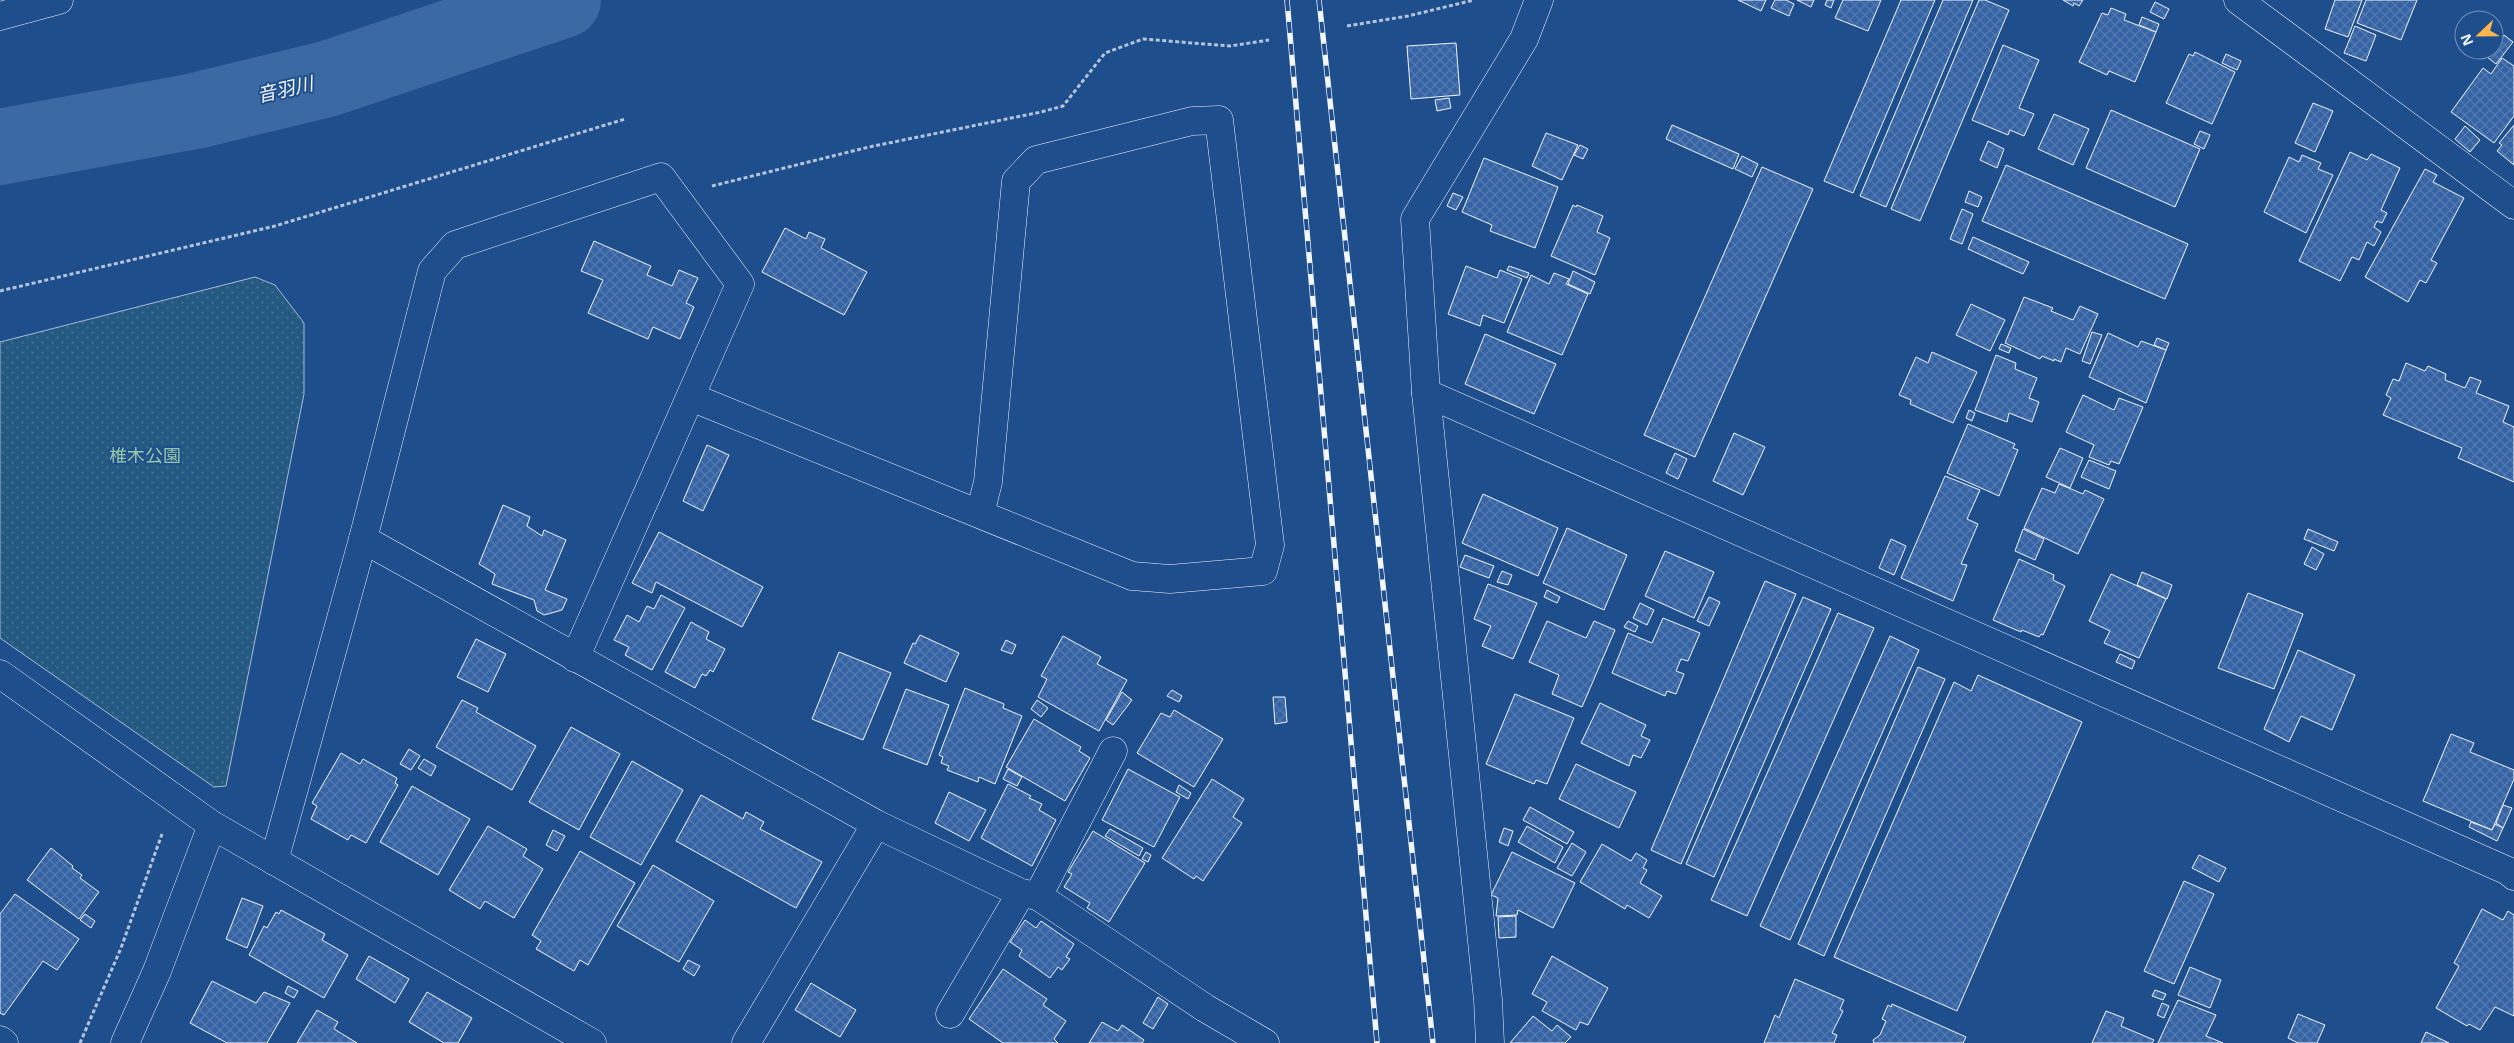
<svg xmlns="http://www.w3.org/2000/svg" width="2514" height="1043" viewBox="0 0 2514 1043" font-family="'Noto Sans','Noto Sans JP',sans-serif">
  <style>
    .park { fill: url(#park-dots); stroke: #a8bbd7 }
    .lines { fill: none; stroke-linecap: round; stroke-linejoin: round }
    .river { stroke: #3b69a3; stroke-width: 76 }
    .building { fill: url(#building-cross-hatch); stroke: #f2f6ff }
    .minor-casing { stroke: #f2f6ff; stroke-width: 29 }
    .tertiary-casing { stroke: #f2f6ff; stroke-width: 29 }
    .path { stroke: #b3c4dc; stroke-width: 3; stroke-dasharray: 4 2.5; stroke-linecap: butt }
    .minor { stroke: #1f4e8c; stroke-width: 28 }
    .tertiary { stroke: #1f4e8c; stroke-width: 28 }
    .rail-casing { stroke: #f2f6ff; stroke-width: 5.5 }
    .rail { stroke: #1f4e8c; stroke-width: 4; stroke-dasharray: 11; stroke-linecap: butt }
    .labels { text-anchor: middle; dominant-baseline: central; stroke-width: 4; stroke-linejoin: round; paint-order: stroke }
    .park-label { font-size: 18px; fill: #97c8a6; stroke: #1f4e8c }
    .water-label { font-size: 19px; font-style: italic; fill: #f2f6ff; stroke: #1f4e8c }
  </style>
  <defs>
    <pattern id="park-dots" width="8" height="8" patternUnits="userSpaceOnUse" patternTransform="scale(1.25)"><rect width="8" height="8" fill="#245a82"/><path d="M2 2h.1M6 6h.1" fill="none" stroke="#447295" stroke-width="1.8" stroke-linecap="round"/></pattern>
    <pattern id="building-cross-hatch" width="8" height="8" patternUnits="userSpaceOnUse" patternTransform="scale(1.25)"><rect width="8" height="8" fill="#3563a3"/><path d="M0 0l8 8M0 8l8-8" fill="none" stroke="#537ab1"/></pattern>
  </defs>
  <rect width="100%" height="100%" fill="#1f4e8c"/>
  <polygon class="park" points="255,277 275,285 304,323 304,394 226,786 214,787 0,638 0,342"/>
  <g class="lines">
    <polyline class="river" points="0,147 195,111 327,79 563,0"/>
  </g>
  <g class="building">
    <polygon points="1738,0 1766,0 1761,11"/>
    <polygon points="1775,0 1786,0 1794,4 1789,16 1771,8"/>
    <polygon points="1797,0 1814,0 1811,7"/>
    <polygon points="1827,0 1834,0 1831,8 1825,5"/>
    <polygon points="1843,0 1881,0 1868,31 1835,18"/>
    <polygon points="1901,0 1935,0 1853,193 1824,181"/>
    <polygon points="1943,0 1973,0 1886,207 1860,196"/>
    <polygon points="1979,0 1985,0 2009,10 1920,221 1891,209"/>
    <polygon points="2063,0 2083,0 2079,6 2074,3 2073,6"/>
    <polygon points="2335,0 2362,0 2348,37 2325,29"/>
    <polygon points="2366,0 2417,0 2401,40 2357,23"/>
    <polygon points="2155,2 2169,9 2164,19 2150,12"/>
    <polygon points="2111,8 2126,14 2124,20 2156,32 2135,82 2109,71 2107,75 2079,62 2102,13 2108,15"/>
    <polygon points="2142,17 2159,24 2156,32 2139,25"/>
    <polygon points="2355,26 2376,35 2366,61 2344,53"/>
    <polygon points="2504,35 2513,42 2496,64 2487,57"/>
    <polygon points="1456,43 1460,95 1411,99 1407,46"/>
    <polygon points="2003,45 2039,60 2019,108 2034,114 2024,136 2010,130 2008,135 1972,120"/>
    <polygon points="2195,52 2235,72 2212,124 2166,103 2189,54 2193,56"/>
    <polygon points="2226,54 2241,61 2237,70 2222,63"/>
    <polygon points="2502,58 2514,66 2514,116 2494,143 2451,112 2483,68 2491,74"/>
    <polygon points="1449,98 1451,108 1437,111 1435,100"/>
    <polygon points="2313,103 2333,111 2315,152 2295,143"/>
    <polygon points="2111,110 2200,149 2175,207 2086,168"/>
    <polygon points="2054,114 2089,129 2073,165 2038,149"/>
    <polygon points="1672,125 1739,154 1733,169 1666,139"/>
    <polygon points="2514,125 2514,165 2497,151 2502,145 2499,143"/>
    <polygon points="2465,126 2480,140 2470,152 2455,139"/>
    <polygon points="2200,131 2210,135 2204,149 2194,144"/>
    <polygon points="1546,133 1578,145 1562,180 1532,166"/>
    <polygon points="1988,141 2004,149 1997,168 1980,160"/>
    <polygon points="1580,145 1588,149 1583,159 1574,155"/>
    <polygon points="2350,152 2367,160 2371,154 2400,168 2381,210 2387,213 2382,223 2377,221 2374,227 2381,232 2374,246 2367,242 2359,260 2352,257 2340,281 2299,261"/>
    <polygon points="2302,155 2321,163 2318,169 2333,175 2306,233 2264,212 2289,157 2299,162"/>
    <polygon points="1742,156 1758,164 1752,177 1735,169"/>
    <polygon points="1484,158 1558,187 1535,248 1490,231 1492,225 1462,212"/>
    <polygon points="2006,165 2188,244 2165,299 1982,221"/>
    <polygon points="1762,167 1813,189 1695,457 1644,435"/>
    <polygon points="2425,169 2437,175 2433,182 2464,198 2431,260 2437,263 2426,283 2420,280 2408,302 2365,277"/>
    <polygon points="1969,191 1982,197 1978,207 1965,202"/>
    <polygon points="1453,193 1463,197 1456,210 1447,206"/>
    <polygon points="1573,205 1576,207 1577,205 1603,216 1597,232 1610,238 1595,275 1551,256"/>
    <polygon points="1962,209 1973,214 1962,244 1950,239"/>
    <polygon points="785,228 806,239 809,232 825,239 821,248 867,272 844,315 762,272"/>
    <polygon points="1973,237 2029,262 2023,274 1968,249"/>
    <polygon points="594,241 651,266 647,275 672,286 679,270 698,278 686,303 694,307 680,339 653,327 648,339 588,313 603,280 581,271"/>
    <polygon points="1466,266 1497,278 1500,270 1522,279 1504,323 1483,315 1480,326 1448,314"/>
    <polygon points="1509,266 1529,273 1527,278 1507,270"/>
    <polygon points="1573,271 1595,282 1590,294 1568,284"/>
    <polygon points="1554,273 1569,279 1566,284 1588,294 1562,355 1507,332 1531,275 1549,284"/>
    <polygon points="2024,297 2053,308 2051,311 2073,320 2080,306 2098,314 2080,354 2066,348 2061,362 2054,359 2054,361 2042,356 2040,359 2005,343"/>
    <polygon points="1971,304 2005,320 1990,351 1956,335"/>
    <polygon points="2092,332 2102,335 2090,364 2082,361"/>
    <polygon points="2108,333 2138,347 2141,341 2166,350 2146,403 2089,377"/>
    <polygon points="1485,334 1556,364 1534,414 1465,384"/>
    <polygon points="2157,338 2169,343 2166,350 2154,345"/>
    <polygon points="2001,344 2011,348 2009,353 1999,349"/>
    <polygon points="1932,352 1977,372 1953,423 1910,404 1911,400 1899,395 1916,357 1928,363"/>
    <polygon points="1996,355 2016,363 2015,369 2037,378 2029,398 2039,402 2032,422 2009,413 2007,422 1975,410"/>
    <polygon points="2406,363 2425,371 2428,366 2446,374 2445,380 2465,388 2470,377 2481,381 2476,393 2509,406 2503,422 2514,427 2514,482 2458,458 2462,448 2383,415 2391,398 2386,395 2393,379 2399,381"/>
    <polygon points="2083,395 2114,410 2119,398 2143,407 2119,464 2111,461 2109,465 2089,457 2094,445 2066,432"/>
    <polygon points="1969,410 1975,413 1972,421 1966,418"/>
    <polygon points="1968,424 2015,444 2013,448 2018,450 1999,496 1947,473"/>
    <polygon points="1734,433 1765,447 1743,495 1713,481"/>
    <polygon points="707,445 729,455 703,511 683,501"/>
    <polygon points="2060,448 2083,458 2070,488 2046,477"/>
    <polygon points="1675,453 1687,459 1678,479 1666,473"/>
    <polygon points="2089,460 2116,471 2109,489 2081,477"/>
    <polygon points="1945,476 1980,490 1967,519 1978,524 1961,564 1967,565 1953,601 1901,578"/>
    <polygon points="2059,484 2083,494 2085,490 2104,499 2078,554 2024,528 2042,488 2055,493"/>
    <polygon points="1483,494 1558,528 1538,576 1462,543"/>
    <polygon points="503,505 530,517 527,526 542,536 544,530 566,540 545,590 567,599 562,610 544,615 537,611 534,600 492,584 495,574 479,564"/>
    <polygon points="1567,528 1627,555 1604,610 1543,583"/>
    <polygon points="2023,529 2044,539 2035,560 2015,551"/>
    <polygon points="2308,529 2338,542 2334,551 2304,539"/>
    <polygon points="659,532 763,587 742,627 656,582 652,593 632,583"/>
    <polygon points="1891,539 1906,546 1894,575 1879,568"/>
    <polygon points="2312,547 2324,554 2316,570 2304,564"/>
    <polygon points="1665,551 1714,572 1694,618 1645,596"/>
    <polygon points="1465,555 1494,566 1489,578 1460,567"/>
    <polygon points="2019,559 2054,575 2053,580 2065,586 2043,635 2041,634 2039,637 2022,630 2021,632 1993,620"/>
    <polygon points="1502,571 1512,575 1508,585 1497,582"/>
    <polygon points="2142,572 2172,585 2167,599 2137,585"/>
    <polygon points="2111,574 2166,599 2139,658 2104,643 2110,631 2089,621"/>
    <polygon points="1765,581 1796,594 1681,864 1651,850"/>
    <polygon points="1488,584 1537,603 1513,659 1482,646 1491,626 1474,619"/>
    <polygon points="1547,590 1560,597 1557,603 1544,597"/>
    <polygon points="2248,593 2303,614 2274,689 2218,668"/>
    <polygon points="661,595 685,608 652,670 625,655 629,647 614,640 627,615 639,622 647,606 654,609"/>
    <polygon points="1709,597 1720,602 1709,626 1697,621"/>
    <polygon points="1803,597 1831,609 1714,877 1686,864"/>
    <polygon points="1640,603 1654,610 1647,625 1633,618"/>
    <polygon points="1838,613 1874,628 1747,916 1711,900"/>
    <polygon points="1663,618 1700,633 1688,661 1681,659 1676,671 1684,674 1676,694 1667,691 1665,696 1612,673 1628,633 1652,643"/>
    <polygon points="1547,621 1586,638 1594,621 1615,630 1582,707 1552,694 1559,675 1529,662"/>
    <polygon points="1628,621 1638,626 1635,632 1624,627"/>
    <polygon points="691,622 709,632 706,639 725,649 713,672 710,670 706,676 702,674 695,688 665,672"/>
    <polygon points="920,635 959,653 946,682 904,663 913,643 915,644"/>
    <polygon points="1063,636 1101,657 1097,664 1127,680 1099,731 1038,697 1047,679 1041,676"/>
    <polygon points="1890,636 1919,650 1790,940 1760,926"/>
    <polygon points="476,639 506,654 488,692 457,677"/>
    <polygon points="1006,640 1016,645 1012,654 1001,650"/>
    <polygon points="2298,650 2355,675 2332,730 2301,716 2289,742 2264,729"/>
    <polygon points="839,652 891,673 863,740 812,719"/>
    <polygon points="2120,654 2135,661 2132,669 2116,662"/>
    <polygon points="1918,667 1945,679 1824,956 1798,944"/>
    <polygon points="1978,675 2082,722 1957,1011 1834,957 1954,682 1971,691"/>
    <polygon points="965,688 1004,704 1003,708 1022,716 995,784 979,777 978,782 947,770 949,766 941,763 943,757 939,755"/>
    <polygon points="906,689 949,705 927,765 883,748"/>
    <polygon points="1172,690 1182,696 1179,702 1167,696"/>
    <polygon points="1122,692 1132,700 1113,725 1106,720"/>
    <polygon points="1515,694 1574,718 1547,784 1536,780 1534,784 1486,764"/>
    <polygon points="1273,697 1285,697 1287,722 1275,724"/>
    <polygon points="462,700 478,708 476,712 536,746 512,790 436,747"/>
    <polygon points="1037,700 1048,708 1041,717 1031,709"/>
    <polygon points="1600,703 1646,725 1641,736 1650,740 1641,758 1633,755 1629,766 1581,743"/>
    <polygon points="1174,710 1223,739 1194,787 1137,753 1161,713 1170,717"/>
    <polygon points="1034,719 1081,747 1079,751 1090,758 1065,801 1006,767"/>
    <polygon points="571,727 620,754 579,830 529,802"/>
    <polygon points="2451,734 2474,743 2470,752 2514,770 2514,779 2492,830 2423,801"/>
    <polygon points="409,749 420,756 411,770 400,764"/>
    <polygon points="341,753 360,764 363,759 397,778 395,783 398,785 366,843 351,835 348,840 311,819 317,806 312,803"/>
    <polygon points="424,759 436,766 431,776 418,768"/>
    <polygon points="632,761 683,790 641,865 590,837"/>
    <polygon points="1576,764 1636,792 1619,828 1559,799"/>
    <polygon points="1008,769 1022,777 1017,786 1003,779"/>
    <polygon points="1128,769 1180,797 1154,847 1102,820"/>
    <polygon points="1212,779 1244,799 1233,817 1242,823 1203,881 1196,876 1194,879 1162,858"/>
    <polygon points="1008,784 1031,796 1029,798 1042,804 1039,810 1056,820 1032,866 981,838"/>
    <polygon points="1179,785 1191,793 1188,799 1176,792"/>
    <polygon points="412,786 470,819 438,875 380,842"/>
    <polygon points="949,792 986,810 969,841 935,823"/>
    <polygon points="701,795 743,819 746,812 764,822 760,829 822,862 796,908 676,841"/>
    <polygon points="2503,805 2512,808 2503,828 2496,823"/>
    <polygon points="1530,807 1574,832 1567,844 1523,820"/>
    <polygon points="2471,822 2492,830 2495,824 2503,828 2497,841 2469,827"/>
    <polygon points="488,826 527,849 523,856 543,869 514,918 485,901 480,909 449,890"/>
    <polygon points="1527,826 1563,847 1555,863 1518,842"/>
    <polygon points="1504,828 1513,831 1508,846 1499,842"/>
    <polygon points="1110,829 1143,848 1139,856 1105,836"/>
    <polygon points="553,830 565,836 557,851 546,845"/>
    <polygon points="1093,831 1145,863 1109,922 1087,908 1090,903 1064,887 1072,874 1068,872"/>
    <polygon points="1572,843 1586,852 1572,876 1557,868"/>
    <polygon points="1602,844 1631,861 1636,853 1647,860 1643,868 1647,870 1640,883 1662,896 1649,918 1627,905 1625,909 1580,882"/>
    <polygon points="51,848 73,866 72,868 82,875 80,878 99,892 79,919 27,880"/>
    <polygon points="580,851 635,883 588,965 580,960 574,971 536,949 541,941 532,935"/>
    <polygon points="1146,852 1151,855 1148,862 1142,859"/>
    <polygon points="1512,852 1575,883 1553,928 1518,910 1517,915 1496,916 1498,898 1491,895"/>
    <polygon points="2199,855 2226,868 2219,882 2192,868"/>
    <polygon points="653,865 714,901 679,962 617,926"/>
    <polygon points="2184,881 2214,894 2174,984 2144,971"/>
    <polygon points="15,894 79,939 57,970 43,961 4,1015 0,1013 0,914"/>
    <polygon points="242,898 263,906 247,948 226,939"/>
    <polygon points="2482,909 2503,920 2508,911 2514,915 2514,1016 2495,1007 2480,1030 2469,1024 2467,1026 2436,1008 2459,966 2454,963"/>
    <polygon points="281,910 325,934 322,940 348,955 324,998 249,955 264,926 267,928 276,912 279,914"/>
    <polygon points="85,914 95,921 91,928 80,920"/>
    <polygon points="1516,916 1516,937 1499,938 1498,917"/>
    <polygon points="1025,920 1036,928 1041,921 1074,944 1066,957 1070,959 1062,970 1058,967 1050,978 1019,956 1022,950 1010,942"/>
    <polygon points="369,956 409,979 395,1003 356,979"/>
    <polygon points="1552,956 1608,988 1588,1025 1580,1022 1576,1030 1542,1011 1547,1002 1532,994"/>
    <polygon points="688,960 700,966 694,976 683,969"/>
    <polygon points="2190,967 2221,980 2210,1008 2178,995"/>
    <polygon points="1003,969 1047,999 1043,1005 1066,1021 1054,1039 1058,1043 1003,1043 969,1019"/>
    <polygon points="1795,979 1844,1000 1840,1009 1843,1011 1832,1033 1837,1035 1834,1043 1764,1043 1775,1015 1779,1018"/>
    <polygon points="212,981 256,1003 264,992 290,1003 267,1043 227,1043 190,1023"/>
    <polygon points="811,983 856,1010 840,1037 795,1010"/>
    <polygon points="288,986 298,991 294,998 285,993"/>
    <polygon points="2155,990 2166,994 2163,1000 2152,996"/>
    <polygon points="427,992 472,1018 458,1043 444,1043 409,1022"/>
    <polygon points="1158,997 1168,1004 1153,1029 1143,1023"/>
    <polygon points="2178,1000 2216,1015 2206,1036 2223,1043 2158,1043"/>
    <polygon points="2162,1003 2169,1006 2164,1018 2157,1015"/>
    <polygon points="1892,1004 1966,1037 1963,1043 1874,1043 1873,1040 1880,1035 1886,1021 1882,1019 1888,1005 1891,1007"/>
    <polygon points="317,1010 338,1022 334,1029 357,1043 297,1043"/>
    <polygon points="2106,1011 2124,1018 2121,1026 2154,1040 2152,1043 2092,1043"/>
    <polygon points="2298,1014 2325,1025 2317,1043 2298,1043 2288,1038"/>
    <polygon points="1533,1016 1552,1031 1557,1025 1571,1037 1565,1043 1510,1043"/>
    <polygon points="1102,1022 1118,1031 1122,1025 1144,1040 1142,1043 1089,1043"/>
    <polygon points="2426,1032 2449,1043 2421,1043"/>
  </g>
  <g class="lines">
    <defs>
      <g id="minor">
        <polyline points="2238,0 2514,205"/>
        <polyline points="0,16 59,0"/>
        <polyline points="1426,393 2508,871 2514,876"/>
        <polyline points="691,397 1132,576 1170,579 1263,571 1270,545 1219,120 1192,121 1036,160 1016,181 988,482 980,514"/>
        <polyline points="363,539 876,824 1021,893 1038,896 1205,1008 1265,1043"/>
        <polyline points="0,674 212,825 592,1043"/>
        <polyline points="274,861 363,539 432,271 455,245 661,177 740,284 575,658"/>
        <polyline points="1038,896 1113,751"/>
        <polyline points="950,1014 1021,893"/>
        <polyline points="0,1040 4,1043"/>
        <polyline points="746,1043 876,824"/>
        <polyline points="1490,1043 1488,1000 1426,393 1415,219 1524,39 1539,0"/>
      </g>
      <polyline id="tertiary" points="125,1043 157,971 212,825"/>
    </defs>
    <use href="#minor" class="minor-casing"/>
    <use href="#tertiary" class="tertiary-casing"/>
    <g class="path">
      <polyline points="1347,26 1408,16 1474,0"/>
      <polyline points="712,186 869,147 1041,112 1063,106 1105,53 1143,39 1230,46 1269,40"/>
      <polyline points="0,291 275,226 625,119"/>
      <polyline points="80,1043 121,948 162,834"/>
    </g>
    <use href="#minor" class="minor"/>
    <use href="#tertiary" class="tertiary"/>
    <defs>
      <g id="rail">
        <polyline points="1287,0 1377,1043"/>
        <polyline points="1319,0 1433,1043"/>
      </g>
    </defs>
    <use href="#rail" class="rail-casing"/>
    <use href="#rail" class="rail"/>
  </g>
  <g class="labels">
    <g class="park-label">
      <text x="145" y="455">椎木公園</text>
    </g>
    <g class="water-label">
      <text transform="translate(285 89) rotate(-13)">音羽川</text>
    </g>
  </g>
  <g transform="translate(2479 35) rotate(248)"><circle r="24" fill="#1f4e8c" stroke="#7391ba"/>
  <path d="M0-4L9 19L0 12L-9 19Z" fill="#ffb74d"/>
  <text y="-8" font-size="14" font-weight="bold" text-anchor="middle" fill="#f2f6ff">N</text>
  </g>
</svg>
